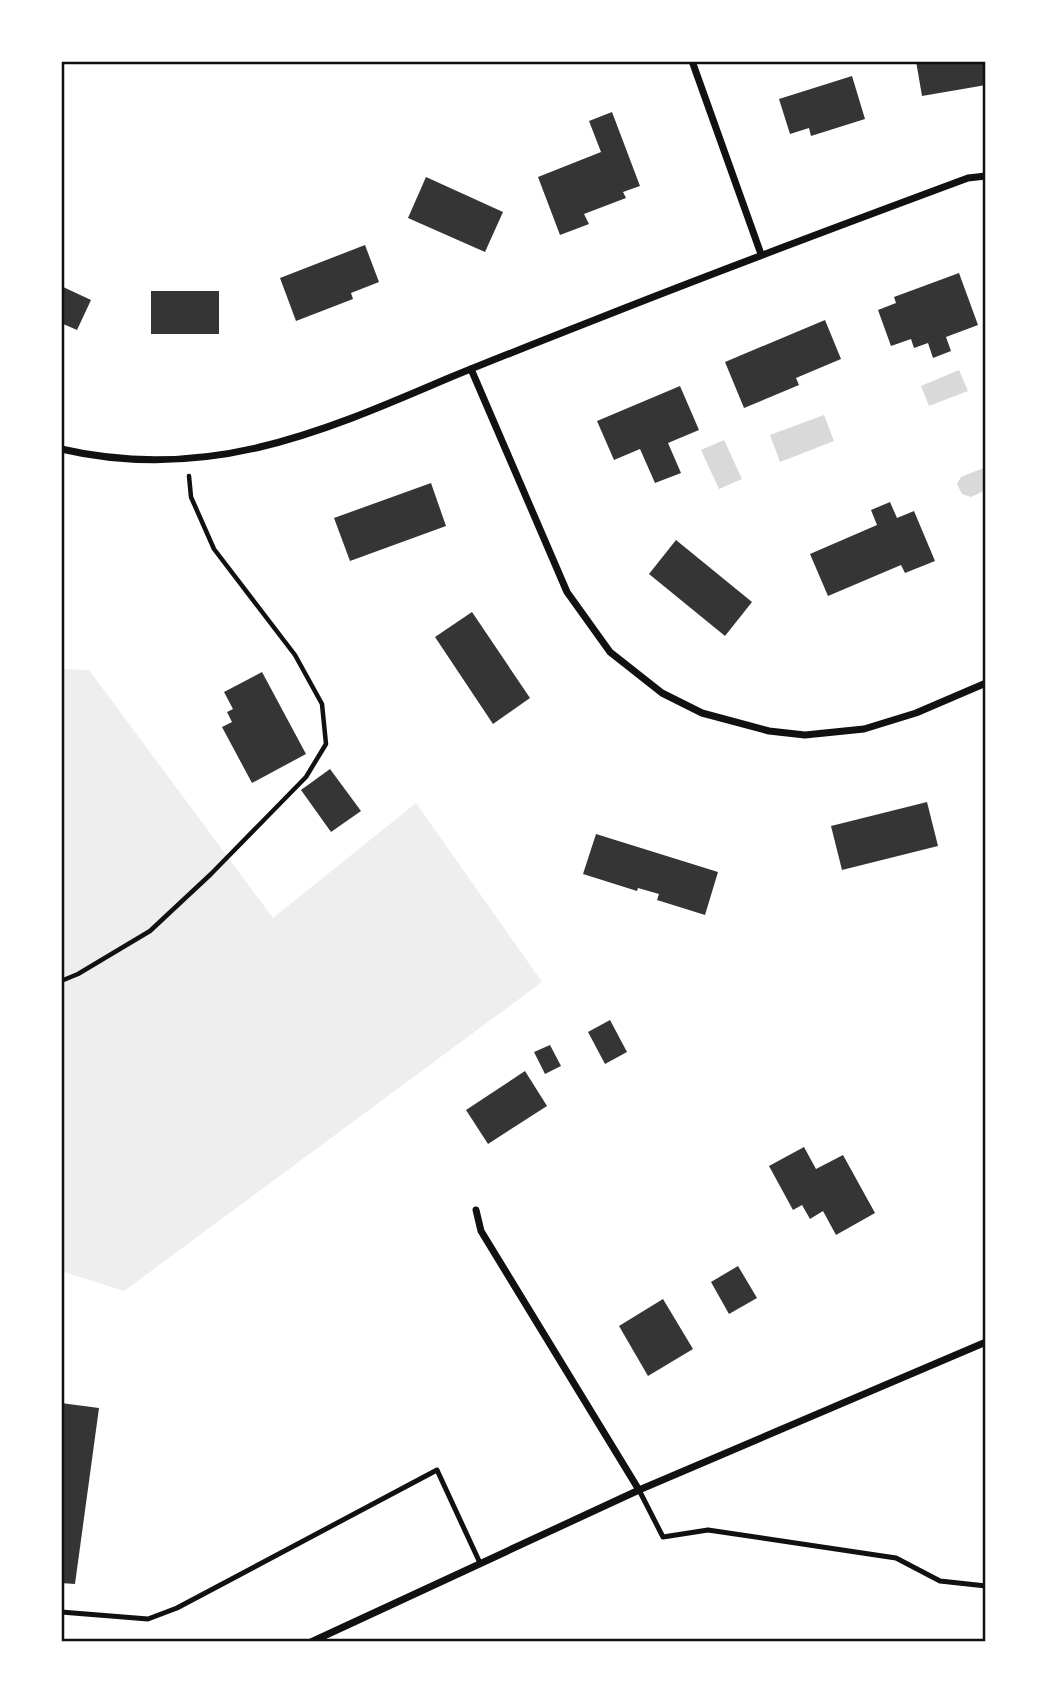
<svg xmlns="http://www.w3.org/2000/svg" width="1047" height="1703" viewBox="0 0 1047 1703" font-family="'Asap Condensed',sans-serif">
  <style>
    .green { fill: #eee }
    .water { fill: #d9d9d9 }
    .building { fill: #353535 }
    .lines { fill: none; stroke-linecap: round; stroke-linejoin: round }
    .path { stroke: #111; stroke-width: 4.5 }
    .service { stroke: #111; stroke-width: 5 }
    .minor { stroke: #111; stroke-width: 7 }
    .neatline { fill: none; stroke: #111; stroke-width: 2.5 }
  </style>
  <rect width="100%" height="100%" fill="#fff"/>
  <polygon class="green" points="61,669 89,670 273,918 416,803 542,982 124,1291 61,1271"/>
  <g class="water">
    <polygon points="959,370 968,391 929,406 921,386"/>
    <polygon points="824,415 834,441 780,462 770,435"/>
    <polygon points="724,440 742,479 719,489 701,450"/>
    <polygon points="986,467 986,490 971,497 962,494 957,484 961,477"/>
  </g>
  <g class="building">
    <polygon points="916,61 986,61 986,85 922,96"/>
    <polygon points="852,76 865,119 811,136 809,128 790,134 779,99"/>
    <polygon points="612,112 640,186 623,192 626,198 584,214 589,224 560,235 538,177 601,152 589,121"/>
    <polygon points="426,177 503,212 485,252 408,218"/>
    <polygon points="365,245 379,282 351,293 353,299 296,321 280,278"/>
    <polygon points="959,273 978,325 946,337 951,351 933,358 928,343 914,348 911,339 891,346 878,310 896,303 894,297"/>
    <polygon points="61,286 91,300 77,330 61,323"/>
    <rect x="151" y="291" width="68" height="43"/>
    <polygon points="825,320 841,359 796,378 799,385 744,408 725,362"/>
    <polygon points="680,386 699,430 668,443 681,473 655,483 640,449 614,460 597,421"/>
    <polygon points="431,483 446,526 350,561 334,518"/>
    <polygon points="890,502 897,518 914,511 935,561 905,573 901,565 828,596 810,554 877,525 871,510"/>
    <polygon points="676,540 752,602 725,636 649,574"/>
    <polygon points="472,612 530,698 493,724 435,637"/>
    <polygon points="262,672 306,754 252,783 222,727 232,722 227,712 233,709 224,692"/>
    <polygon points="330,769 361,811 331,832 301,790"/>
    <polygon points="927,802 938,846 842,870 831,826"/>
    <polygon points="596,834 718,872 705,915 657,900 659,894 638,888 637,891 583,874"/>
    <polygon points="610,1020 627,1052 605,1064 588,1032"/>
    <polygon points="550,1045 561,1066 545,1074 534,1052"/>
    <polygon points="525,1071 547,1106 488,1144 466,1110"/>
    <polygon points="804,1147 816,1169 843,1155 875,1213 836,1235 823,1211 810,1219 802,1205 793,1210 769,1166"/>
    <polygon points="738,1266 757,1298 729,1314 711,1282"/>
    <polygon points="663,1299 693,1349 648,1376 619,1326"/>
    <polygon points="61,1403 99,1408 75,1584 61,1583"/>
  </g>
  <g class="lines">
    <polyline class="path" points="61,981 78,974 150,931 211,874 306,777 326,744 322,704 295,655 214,549 191,497 189,476"/>
    <g class="service">
      <polyline points="639,1490 663,1537 708,1530 896,1558 940,1581 986,1586"/>
      <polyline points="61,1612 148,1619 177,1608 437,1470 480,1563"/>
    </g>
    <g class="minor">
      <polyline points="692,61 761,254"/>
      <polyline points="471,369 567,592 610,652 662,693 702,713 769,731 805,735 864,729 916,713 986,683"/>
      <path d="M61,449C204,482 316,435 444,380C495,359 546,339 597,319C720,270 844,224 968,178L986,176"/>
      <polyline points="476,1210 481,1231 639,1490"/>
      <polyline points="311,1642 639,1490 986,1342"/>
    </g>
  </g>
  <rect width="1047" height="1703" fill="none" stroke="#ffffff" stroke-width="126"/>
  <rect x="63" y="63" width="921" height="1577" class="neatline"/>
</svg>
